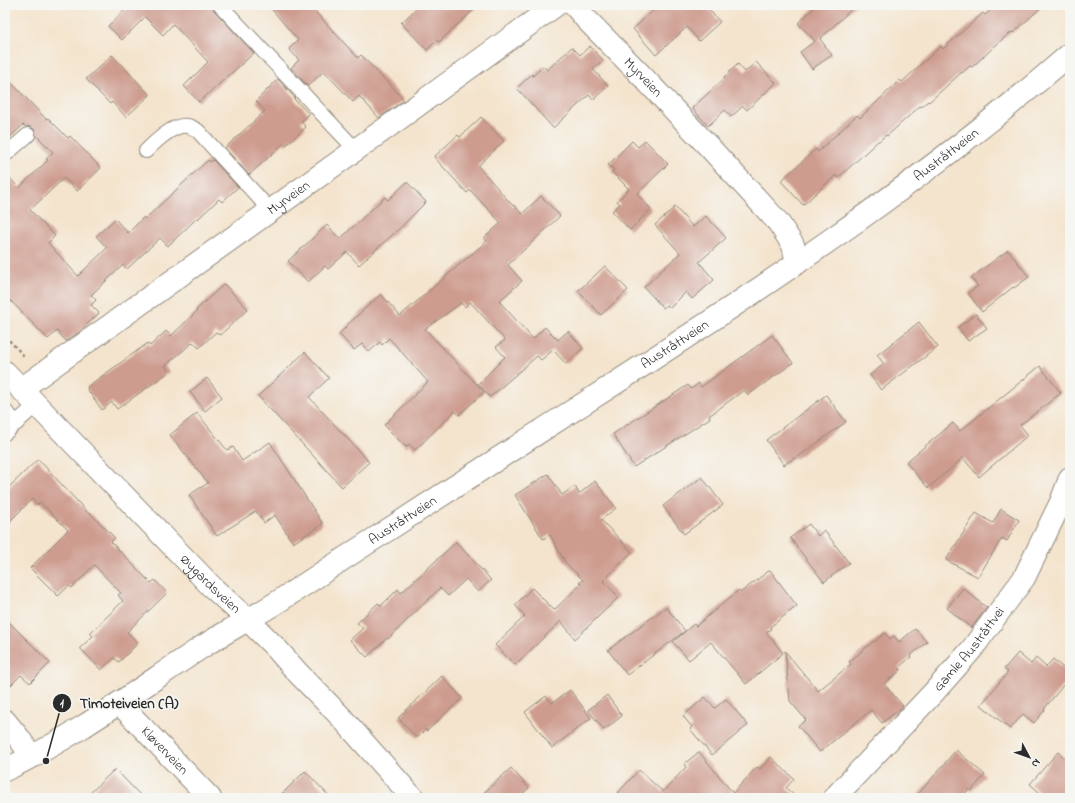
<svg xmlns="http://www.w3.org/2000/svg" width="1075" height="803" viewBox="0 0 1075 803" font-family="'Indie Flower',sans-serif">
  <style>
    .building { fill: #ce9c8f }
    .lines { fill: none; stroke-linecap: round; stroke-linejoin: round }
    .lane-casing { stroke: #90887c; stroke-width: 16 }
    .street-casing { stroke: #90887c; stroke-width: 24 }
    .secondary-casing { stroke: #90887c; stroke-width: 24 }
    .path { stroke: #90887c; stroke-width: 2.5; stroke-dasharray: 3 3; stroke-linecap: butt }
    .lane { stroke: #fff; stroke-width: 14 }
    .street { stroke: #fff; stroke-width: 22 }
    .secondary { stroke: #fff; stroke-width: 22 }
    .labels { text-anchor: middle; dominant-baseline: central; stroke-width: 3.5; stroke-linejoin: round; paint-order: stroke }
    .street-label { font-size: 14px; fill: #2b2b2b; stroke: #f6f6f2 }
    .leader { fill: none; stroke: #2b2b2b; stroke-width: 1.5 }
    .callout-dot { fill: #2b2b2b; stroke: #f6f6f2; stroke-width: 1.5 }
    .mark-label { font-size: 12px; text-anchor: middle; font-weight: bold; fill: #fff }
    .callout-label { font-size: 15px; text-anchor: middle; font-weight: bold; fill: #2b2b2b; stroke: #f6f6f2; stroke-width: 3.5; stroke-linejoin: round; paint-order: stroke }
  </style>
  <rect width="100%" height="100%" fill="#f6f6f2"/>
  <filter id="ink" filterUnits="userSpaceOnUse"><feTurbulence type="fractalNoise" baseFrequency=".025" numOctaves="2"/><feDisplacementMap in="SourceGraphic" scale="8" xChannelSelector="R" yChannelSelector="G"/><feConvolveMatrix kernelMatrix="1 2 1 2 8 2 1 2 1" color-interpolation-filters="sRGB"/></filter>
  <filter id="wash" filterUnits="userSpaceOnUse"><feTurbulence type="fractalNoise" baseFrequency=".012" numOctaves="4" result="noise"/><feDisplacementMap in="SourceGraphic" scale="16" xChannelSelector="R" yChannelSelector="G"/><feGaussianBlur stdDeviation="0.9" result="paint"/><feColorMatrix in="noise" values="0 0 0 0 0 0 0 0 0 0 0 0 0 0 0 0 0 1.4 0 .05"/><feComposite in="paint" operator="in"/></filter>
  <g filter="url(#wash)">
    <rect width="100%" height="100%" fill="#f4e4cd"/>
    <g id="blocks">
      <g class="building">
        <polygon points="130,5 209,5 254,53 199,102 184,86 208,62 173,24 163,35 145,17 122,40 108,26"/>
        <polygon points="268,5 309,5 358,58 361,55 387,82 387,81 404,100 379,118 363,100 363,101 359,96 353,102 324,71 308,86 291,68 299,60 289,49 298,40"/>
        <polygon points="420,5 479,5 439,42 437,40 427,50 401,23"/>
        <polygon points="659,5 705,5 720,22 699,41 687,27 656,55 633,29"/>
        <polygon points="817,5 856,5 820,39 832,55 812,69 800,52 815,41 798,23"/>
        <polygon points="996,5 1044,5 1013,33 1012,32 1005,37 972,67 970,66 962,73 962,72 929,102 928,101 921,107 920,106 887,136 886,135 879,141 878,141 838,178 836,175 803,205 781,181 816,149 818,152 857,115 860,118 900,80 902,82 941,46 943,49 983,13 985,15"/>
        <polygon points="590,46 603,60 593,69 608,86 593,100 589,95 553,128 517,88 532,74 533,76 543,66 547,70 572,47 580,55"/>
        <polygon points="112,55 150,95 126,117 112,102 110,104 86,79"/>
        <polygon points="756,62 776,83 747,110 743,106 731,117 725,110 708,126 692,108 725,78 724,77 738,64 745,72"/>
        <polygon points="5,76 46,119 48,118 68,138 70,136 101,168 77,191 64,178 30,210 55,236 48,243 78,276 107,248 96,236 115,219 128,233 144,217 145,219 208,160 210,162 213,160 238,187 222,202 219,199 198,219 197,218 168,246 160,238 127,269 123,265 91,295 96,300 91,305 99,313 79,332 66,341 57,331 48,339 5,295 5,173 19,188 48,160 46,159 53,152 36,135 34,129 28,126 26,127 23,125 5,142"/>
        <polygon points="278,79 295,98 294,99 309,114 301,122 306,127 286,145 284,143 249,175 225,148 265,111 256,101"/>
        <polygon points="481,117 504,141 478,166 513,206 514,205 522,214 541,196 560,216 508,265 522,281 499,301 533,339 545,327 558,340 568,331 583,348 566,364 553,350 541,360 537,356 490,397 478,384 505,357 496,347 505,340 470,302 465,307 461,303 425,329 484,392 459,415 455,411 415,450 409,444 406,447 384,425 428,382 389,338 382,345 380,342 369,352 362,344 354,350 339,334 346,327 346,326 381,294 400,316 487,241 484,238 501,223 470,190 467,193 434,157 458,135 460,137"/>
        <polygon points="645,140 668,164 637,194 651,209 630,230 612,211 620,204 617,201 629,189 612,172 614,170 608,165 632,141 638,147"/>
        <polygon points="407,182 426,202 401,227 359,265 347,252 328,269 325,266 308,282 288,261 327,225 340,239 385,197 388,200"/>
        <polygon points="675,207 693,227 706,216 726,238 699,262 714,280 692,299 686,292 670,308 667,305 663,308 644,287 680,253 655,225"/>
        <polygon points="1008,250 1029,277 1014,288 1013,287 982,312 968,293 978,286 971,278"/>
        <polygon points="605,266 628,290 601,315 578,291"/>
        <polygon points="224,284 248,309 220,335 216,332 199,348 193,342 165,366 169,372 117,409 112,402 102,410 87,389 88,388 87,387 148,343 150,346 166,331 171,336 197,311 196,310"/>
        <polygon points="976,314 987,328 968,341 958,327"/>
        <polygon points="919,322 938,347 881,390 870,375 884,364 877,355"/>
        <polygon points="772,335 793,363 748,395 744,390 709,416 710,418 634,467 613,434 688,385 691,389 699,383 701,387"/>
        <polygon points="305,352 329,378 309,397 369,462 342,487 258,396"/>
        <polygon points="1040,366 1061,393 1020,425 1028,435 979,477 963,458 928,488 906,462 953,423 960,431"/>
        <polygon points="207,378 222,397 205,411 190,392"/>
        <polygon points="826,395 846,422 795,459 794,458 784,465 766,440"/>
        <polygon points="197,413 227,450 233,447 242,461 270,442 323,524 293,543 275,515 264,523 256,511 217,536 189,495 208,483 170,435"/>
        <polygon points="38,459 89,514 90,513 115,538 111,542 141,573 151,583 155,580 167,593 127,632 138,643 119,662 114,658 101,670 80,648 93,636 90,633 123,601 118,595 121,593 94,565 72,588 69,586 58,596 30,568 68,530 40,502 37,505 32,499 5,526 5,491"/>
        <polygon points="548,474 562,495 575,486 579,494 595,481 616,508 601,520 632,552 603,581 619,597 575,639 561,621 515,665 495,645 525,616 515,605 532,588 554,610 581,584 579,583 583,580 565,562 550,535 543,539 515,495"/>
        <polygon points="702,477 723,505 684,534 663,506"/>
        <polygon points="1001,509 1019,520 1007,541 1002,538 978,577 946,560 976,513 993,523"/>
        <polygon points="809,524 818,536 824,530 849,563 824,582 790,538"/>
        <polygon points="456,542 491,580 478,592 466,579 448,596 440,588 388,639 387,638 367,657 350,640 363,628 357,623 378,603 381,606 398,589 401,593"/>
        <polygon points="770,570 797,606 770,627 771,629 766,632 783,653 746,684 711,642 689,660 673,642 694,624 696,626 739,590 741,592"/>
        <polygon points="963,588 987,608 971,628 947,608"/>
        <polygon points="666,607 685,631 627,675 608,650"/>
        <polygon points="5,618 50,663 30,683 21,675 5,691"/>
        <polygon points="915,629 927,642 910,656 911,657 898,668 901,670 884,684 903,706 882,723 871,710 820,752 798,726 806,720 790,701 785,651 818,691 851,664 849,662 874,641 874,642 885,633 890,639 894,636 899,642"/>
        <polygon points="1018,653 1031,664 1036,658 1046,667 1053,659 1070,674 1070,677 1044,709 1045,710 1034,723 1023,714 1010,729 981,705 1008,672 1004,669"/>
        <polygon points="442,676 462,698 427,731 426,729 417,738 398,718"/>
        <polygon points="570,690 591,718 552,748 525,712 546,696 552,703"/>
        <polygon points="607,695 622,716 604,730 588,710"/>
        <polygon points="705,697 715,708 726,699 748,725 712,755 690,729 692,727 683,716"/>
        <polygon points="956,750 985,775 971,791 969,789 962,798 915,798"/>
        <polygon points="699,752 733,793 757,767 760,769 771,757 794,779 786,788 797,798 613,798 639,770 663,792 686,767 684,764"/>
        <polygon points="1058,752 1070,763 1070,798 1046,798 1030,784"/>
        <polygon points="511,768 529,788 518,798 478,798"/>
        <polygon points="115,769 143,798 85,798"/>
        <polygon points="305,771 331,798 278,798"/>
      </g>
    </g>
  </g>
  <g filter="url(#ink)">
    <use href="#blocks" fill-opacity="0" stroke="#90887c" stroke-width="1"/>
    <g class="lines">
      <defs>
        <g id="lane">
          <polyline points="220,5 356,150"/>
          <path d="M146,151C155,142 173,124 187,126C191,126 195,129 198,131L271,211"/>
          <polyline points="5,155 28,135"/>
          <polyline points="5,411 17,423"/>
          <polyline points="5,433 37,404"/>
        </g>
        <g id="street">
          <path id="s1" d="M574,5L585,18L641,75L711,149L778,222L793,245L797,263"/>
          <path id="s2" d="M21,389L389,126L556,5"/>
          <path id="s3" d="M119,703L210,798"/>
          <polyline points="5,721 19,738 32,757"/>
          <path id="s4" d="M834,798L934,692L972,649L996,616L1024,578L1061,502L1070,478"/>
        </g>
        <g id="secondary">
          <path id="s5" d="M5,372L212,587L248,620L276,648L298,673L341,717L413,798"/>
          <path id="s6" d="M5,770C75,737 137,690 202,647C227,631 254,617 279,601C312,580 344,558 377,537C445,493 514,448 583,404C751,296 919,186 1070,54"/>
        </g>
      </defs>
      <use href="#lane" class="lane-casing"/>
      <use href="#street" class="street-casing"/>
      <use href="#secondary" class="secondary-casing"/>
      <polyline class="path" points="5,336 24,356"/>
      <use href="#lane" class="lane"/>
      <use href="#street" class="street"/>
      <use href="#secondary" class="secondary"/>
    </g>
  </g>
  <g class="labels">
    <g class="street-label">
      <text stroke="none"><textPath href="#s1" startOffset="100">Myrveien</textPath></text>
      <text stroke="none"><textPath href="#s6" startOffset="1125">Austråttveien</textPath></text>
      <text stroke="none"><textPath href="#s2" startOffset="329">Myrveien</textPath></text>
      <text stroke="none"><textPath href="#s6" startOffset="794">Austråttveien</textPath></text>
      <text stroke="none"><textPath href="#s6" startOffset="470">Austråttveien</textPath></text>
      <text stroke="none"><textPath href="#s5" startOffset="295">Øygardsveien</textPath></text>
      <text stroke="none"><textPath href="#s4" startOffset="201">Gamle Austråttvei</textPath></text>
      <text stroke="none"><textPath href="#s3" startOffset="66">Kløverveien</textPath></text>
    </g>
  </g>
  <path class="leader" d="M46 761L62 703"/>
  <g class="callout-dot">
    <circle cx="46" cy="761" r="4"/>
    <circle cx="62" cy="703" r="10"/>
  </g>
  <g class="mark-label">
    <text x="62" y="707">1</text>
  </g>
  <g class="callout-label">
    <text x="129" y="708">Timoteiveien (A)</text>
  </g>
  <rect width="1075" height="803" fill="none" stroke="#f6f6f2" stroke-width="20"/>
  <g transform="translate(1029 757) rotate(131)" stroke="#f6f6f2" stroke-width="3" paint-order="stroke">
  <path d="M0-3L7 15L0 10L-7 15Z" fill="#2b2b2b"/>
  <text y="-6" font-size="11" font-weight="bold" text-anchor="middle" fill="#2b2b2b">N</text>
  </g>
</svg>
